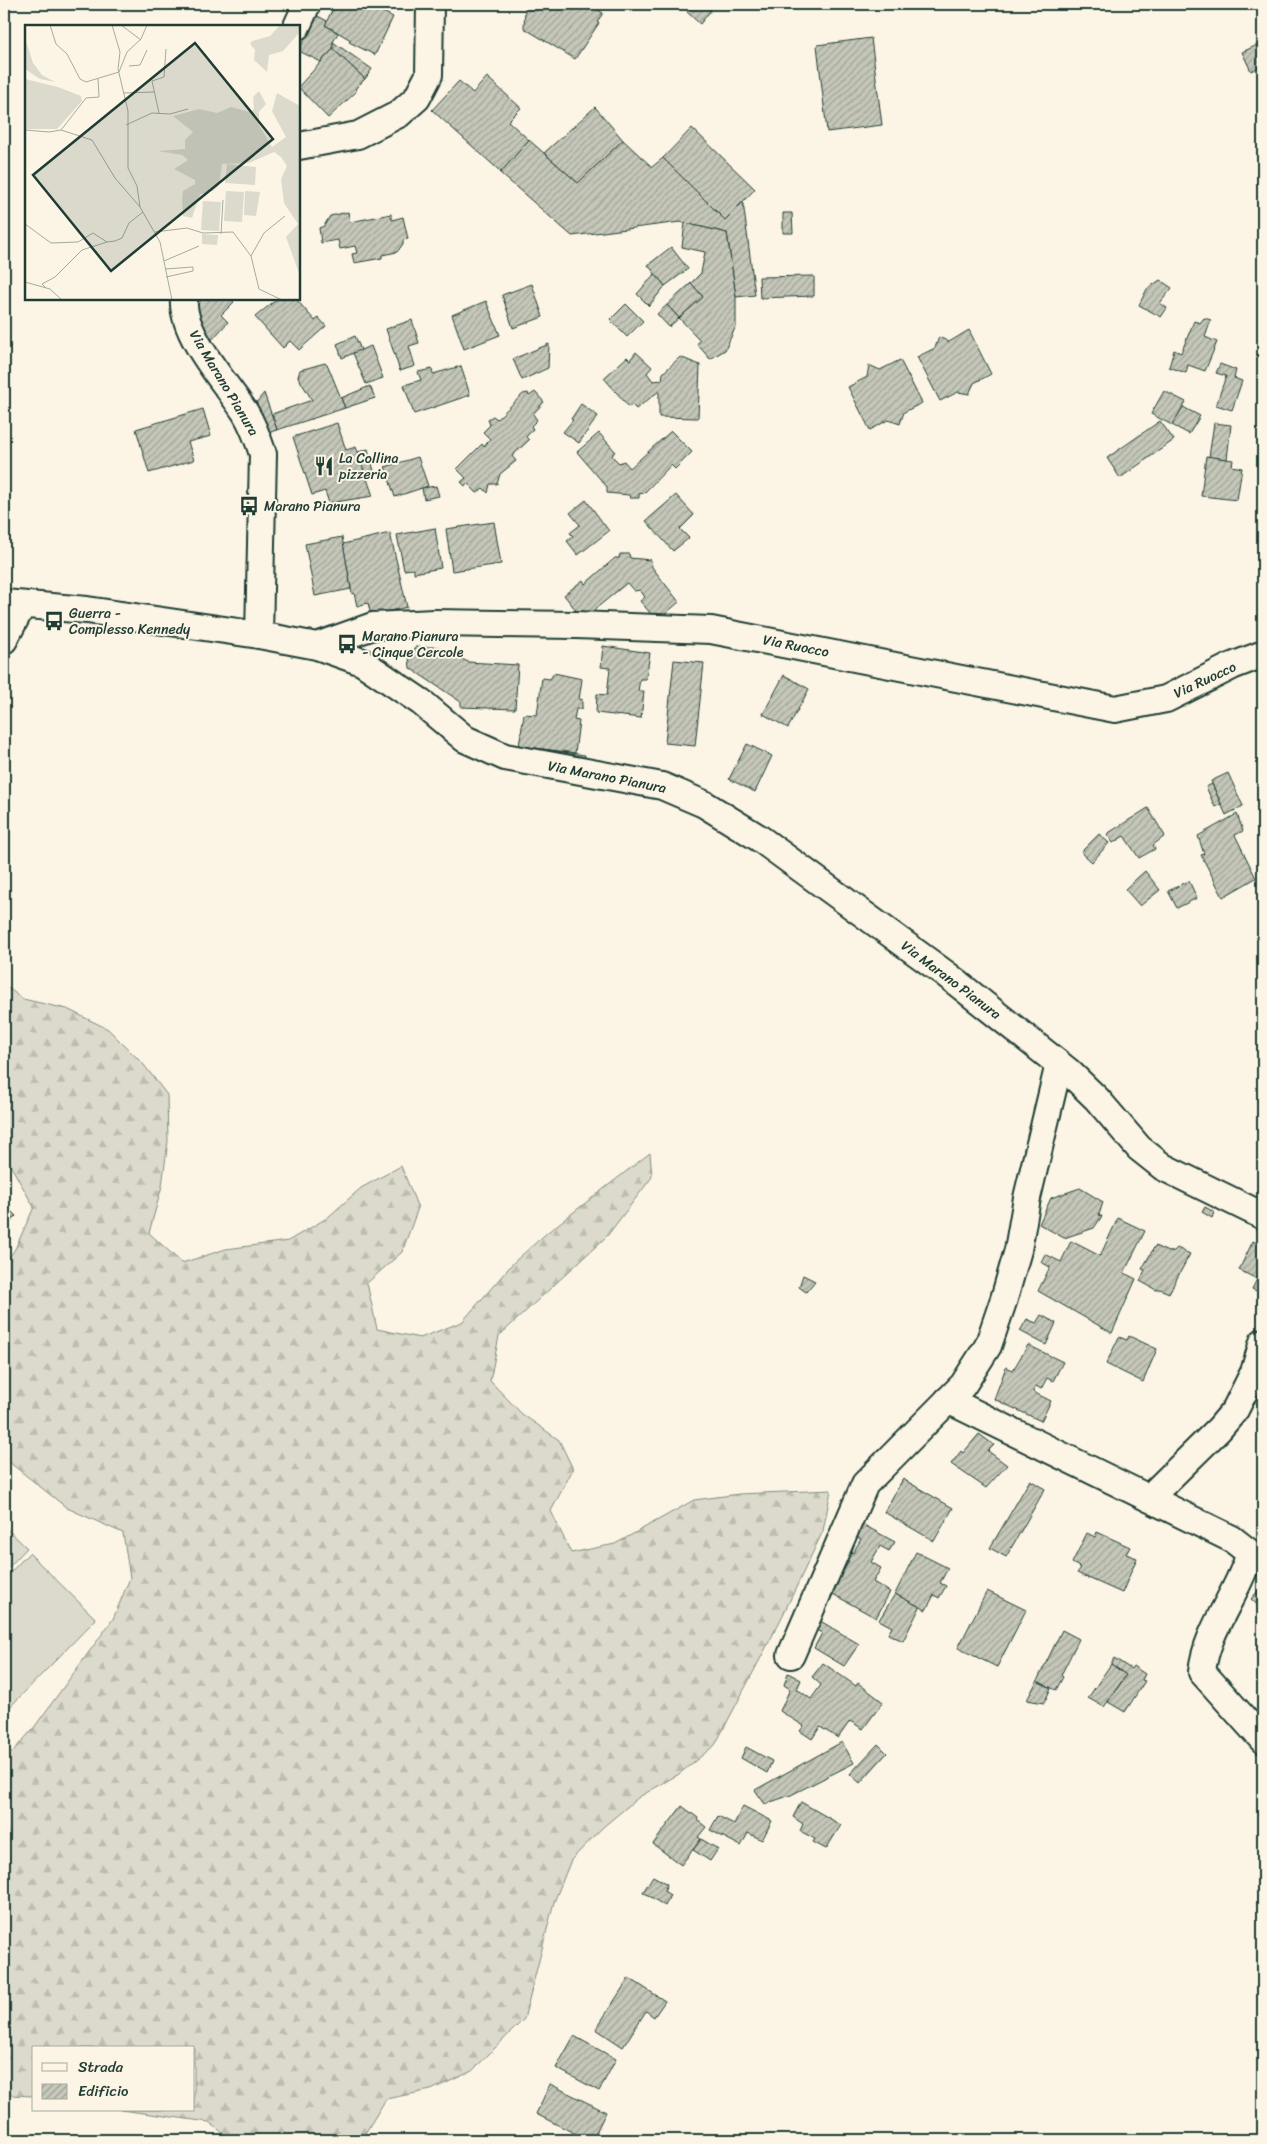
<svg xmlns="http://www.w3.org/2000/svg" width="1267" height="2144" viewBox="0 0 1267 2144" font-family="Sriracha,sans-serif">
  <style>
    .forest { fill: url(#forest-firs); stroke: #7e8c80 }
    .pitch { fill: #dcdacc; stroke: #7e8c80 }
    .building { fill: url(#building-hatch); stroke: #1f3d34 }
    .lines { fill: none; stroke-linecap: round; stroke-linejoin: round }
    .minor-casing { stroke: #1f3d34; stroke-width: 30 }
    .minor { stroke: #fcf5e5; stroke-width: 26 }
    .labels { text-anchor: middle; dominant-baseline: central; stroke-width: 4; stroke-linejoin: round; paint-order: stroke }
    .street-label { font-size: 14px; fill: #1f3d34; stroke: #fcf5e5 }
    .poi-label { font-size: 14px; fill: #1f3d34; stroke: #fcf5e5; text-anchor: start }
    .inset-road { fill: none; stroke: #a4ab9e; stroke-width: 1 }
    .view { fill: #1f3d34; fill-opacity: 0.15; stroke: #1f3d34; stroke-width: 2.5 }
    .inset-edge { fill: none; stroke: #1f3d34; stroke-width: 2.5 }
  </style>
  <defs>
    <pattern id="forest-firs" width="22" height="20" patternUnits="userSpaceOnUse" patternTransform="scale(1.25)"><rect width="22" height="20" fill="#dcdacc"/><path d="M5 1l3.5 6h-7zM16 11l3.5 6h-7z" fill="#bcbcb0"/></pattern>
    <pattern id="building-hatch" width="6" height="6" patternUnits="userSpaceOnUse" patternTransform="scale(1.25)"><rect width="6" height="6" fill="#c5c7b9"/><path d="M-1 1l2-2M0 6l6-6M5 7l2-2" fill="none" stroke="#9fa397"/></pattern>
  </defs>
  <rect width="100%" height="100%" fill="#fcf5e5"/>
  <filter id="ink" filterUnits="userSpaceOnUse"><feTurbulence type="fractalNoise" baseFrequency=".02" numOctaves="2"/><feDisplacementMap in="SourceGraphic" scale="10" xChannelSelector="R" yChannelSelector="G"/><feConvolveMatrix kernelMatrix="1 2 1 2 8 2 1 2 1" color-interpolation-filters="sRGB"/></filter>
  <g filter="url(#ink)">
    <polygon class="forest" points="4,985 23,999 67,1009 108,1029 144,1065 167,1095 168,1141 162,1186 149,1233 182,1263 226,1249 288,1241 327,1218 361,1188 401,1166 418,1208 402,1252 367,1283 377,1329 420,1338 462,1322 514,1262 548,1232 650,1153 652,1177 607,1236 499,1336 490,1381 522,1414 559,1440 573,1469 551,1511 571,1553 615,1544 694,1500 739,1494 831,1490 823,1531 780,1621 715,1745 679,1774 639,1797 603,1827 571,1860 554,1902 524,2019 472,2071 431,2090 386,2099 361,2140 232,2140 209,2122 121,2110 194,2110 194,2048 34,2048 34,2096 10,2095 4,2092 4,1761 33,1729 113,1619 130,1578 123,1533 67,1508 4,1458 4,1265 15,1249 34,1207 4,1154"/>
    <g class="pitch">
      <polygon points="4,1526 27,1548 4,1572"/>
      <polygon points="29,1553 96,1619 4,1713 4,1579"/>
    </g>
    <g class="building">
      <polygon points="335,4 377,4 375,8 393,17 375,55 349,42 351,40 325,25"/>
      <polygon points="528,4 566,4 574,9 577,4 588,4 603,13 597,22 599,23 575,59 524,28 525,9"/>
      <polygon points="694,4 704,4 711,10 700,24 687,12"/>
      <polygon points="316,15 327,21 325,25 338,33 333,42 333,49 321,62 299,51"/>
      <polygon points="871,38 882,125 827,132 817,45"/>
      <polygon points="333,42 372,69 365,79 333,49"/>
      <polygon points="1262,43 1263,65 1251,71 1242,52"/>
      <polygon points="333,49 365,79 355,89 357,91 328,118 299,88 299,86"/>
      <polygon points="487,77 521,108 508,121 529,140 501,172 432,110 459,81 473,93"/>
      <polygon points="595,107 623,140 578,183 544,153"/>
      <polygon points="692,128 755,189 725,220 663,158"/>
      <polygon points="529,140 578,183 623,140 652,167 663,158 725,220 743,202 755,295 736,297 727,233 680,222 572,236 500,173"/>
      <polygon points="348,212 350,222 391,214 392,220 403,217 408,239 403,240 403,244 397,252 382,255 382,258 354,263 352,254 357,253 355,246 340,249 338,240 321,243 319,228 324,226 330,216"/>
      <polygon points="783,213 792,213 793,233 783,233"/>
      <polygon points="685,223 727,233 736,297 736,326 725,350 710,359 697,344 700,340 679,318 703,297 691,283 701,273 705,252 682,247"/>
      <polygon points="671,247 688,269 665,286 648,265"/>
      <polygon points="655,274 665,286 649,306 637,294"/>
      <polygon points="814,276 814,296 760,298 759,277"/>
      <polygon points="1160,280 1172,288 1160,303 1167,308 1161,317 1139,305 1147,289"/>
      <polygon points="691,283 703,297 679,318 667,305"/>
      <polygon points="532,284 543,317 513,328 502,295"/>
      <polygon points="201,299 231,299 234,302 221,315 228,322 210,342 195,306"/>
      <polygon points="277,299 296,299 315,321 318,317 326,326 299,350 290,341 283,348 255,317"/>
      <polygon points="486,301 500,335 464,349 452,315"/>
      <polygon points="626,304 643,321 627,337 610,320"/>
      <polygon points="667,305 679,318 669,327 657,314"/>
      <polygon points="1204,318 1211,320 1205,337 1217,342 1205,371 1188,365 1186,373 1169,367 1174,350 1181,353 1194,321 1200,323"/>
      <polygon points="412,320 419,343 409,346 415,366 400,371 386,329"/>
      <polygon points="969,330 991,374 974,383 969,394 958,392 940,401 917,357 935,348 939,337 949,342"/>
      <polygon points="355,336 361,350 342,358 337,344"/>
      <polygon points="549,344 548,368 522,380 513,359"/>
      <polygon points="371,346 383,378 366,384 353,353"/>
      <polygon points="636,352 652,367 647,373 653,381 662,380 663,373 680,357 700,365 698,418 659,417 659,391 636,409 632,405 629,407 604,378 627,357 630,360"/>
      <polygon points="900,360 922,403 904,412 900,424 888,420 870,430 848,387 867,377 869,365 880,370"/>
      <polygon points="325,363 328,366 345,408 277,430 272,414 312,400 298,377 300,370"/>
      <polygon points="1220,364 1236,370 1234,378 1242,381 1232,410 1216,405 1226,376 1216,373"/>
      <polygon points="461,366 470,395 414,414 404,385 421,380 418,372 432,369 433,374"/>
      <polygon points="370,386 375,398 345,408 341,398"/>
      <polygon points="1164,391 1186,402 1172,425 1151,414"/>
      <polygon points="535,392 544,402 533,414 537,420 531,426 533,429 526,437 529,440 512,456 516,461 500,474 497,484 490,484 488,493 483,488 477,493 467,483 465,486 461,482 466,478 457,469 482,444 484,447 490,439 483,432 490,425 488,419 493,416 497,419 523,394 528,393 529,396"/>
      <polygon points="264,393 277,430 263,434 250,410"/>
      <polygon points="581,404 598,416 579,443 563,432 573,420 571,419"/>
      <polygon points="1183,407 1200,416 1189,434 1172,425"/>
      <polygon points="203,409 211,436 188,442 194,460 149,473 136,429"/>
      <polygon points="1160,421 1174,440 1120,478 1107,458"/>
      <polygon points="337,423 346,450 356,447 373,496 329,503 325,491 312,495 293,437"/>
      <polygon points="1214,423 1231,425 1227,459 1209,457"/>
      <polygon points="671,431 692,452 675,469 671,465 644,493 639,494 639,498 630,498 629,495 607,493 607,487 577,452 599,433 615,451 612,456 619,463 624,461 630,468"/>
      <polygon points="368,449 374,471 365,474 358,452"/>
      <polygon points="1206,456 1233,460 1232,466 1242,468 1237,500 1201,496"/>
      <polygon points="418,457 428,486 395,497 385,467"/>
      <polygon points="436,486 439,496 424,499 422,488"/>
      <polygon points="676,495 694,515 680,529 689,538 673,551 646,521"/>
      <polygon points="586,500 609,531 578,555 567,541 573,536 570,533 580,525 570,513"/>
      <polygon points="494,522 501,564 452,571 446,529"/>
      <polygon points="435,528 441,568 414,573 414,569 404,570 397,535"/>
      <polygon points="390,533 407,607 385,612 385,616 372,619 368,603 357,606 354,593 352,594 343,544"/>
      <polygon points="342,537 351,589 315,596 305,544"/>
      <polygon points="620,554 629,554 630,558 651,560 652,567 679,602 657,621 640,601 645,597 640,590 634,591 627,583 583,619 564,595 583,580 585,584 615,558 619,558"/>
      <polygon points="603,646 650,653 646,679 640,679 638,691 644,691 641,718 596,713 597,694 607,695 610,668 601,667"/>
      <polygon points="415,647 438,647 468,662 518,665 515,709 461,707 461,702 410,668 409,657"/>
      <polygon points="674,660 704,663 695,746 665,743"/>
      <polygon points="554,673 582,679 579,700 582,699 582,709 576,709 574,720 579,721 575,753 519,746 524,714 537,715 542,678 550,679"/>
      <polygon points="784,675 809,689 788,728 763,714"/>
      <polygon points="747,744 772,756 755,792 729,779"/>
      <polygon points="519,746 585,755 583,766 518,757"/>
      <polygon points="1228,773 1243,806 1226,815 1211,781"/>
      <polygon points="1212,784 1221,804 1215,807 1206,787"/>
      <polygon points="1148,808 1165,836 1153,845 1155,849 1139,858 1124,836 1113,843 1107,834"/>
      <polygon points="1237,814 1243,831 1235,835 1256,878 1223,897 1201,855 1204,854 1198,836"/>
      <polygon points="1099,834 1109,843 1092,862 1081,852"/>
      <polygon points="1145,871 1160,890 1140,906 1125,889"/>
      <polygon points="1189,881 1197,898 1177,908 1168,891"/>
      <polygon points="1080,1188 1103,1202 1099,1215 1102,1216 1094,1228 1064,1238 1039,1224 1051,1198"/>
      <polygon points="4,1204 16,1216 4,1229"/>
      <polygon points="1205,1207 1214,1212 1212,1218 1202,1212"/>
      <polygon points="1118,1218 1145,1231 1124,1273 1136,1279 1112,1333 1038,1291 1050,1267 1041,1262 1045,1254 1061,1262 1071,1241 1100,1256"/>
      <polygon points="1253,1241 1263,1246 1263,1294 1252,1289 1257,1279 1239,1270"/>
      <polygon points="1155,1246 1168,1252 1174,1251 1177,1248 1190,1254 1169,1293 1160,1289 1156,1290 1140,1281 1145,1270 1142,1269"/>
      <polygon points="803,1275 815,1281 806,1292 799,1287"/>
      <polygon points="1041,1315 1056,1323 1046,1345 1020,1331 1027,1319 1036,1323"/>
      <polygon points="1129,1336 1157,1349 1143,1382 1106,1364 1119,1337 1127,1340"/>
      <polygon points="1028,1345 1063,1362 1053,1381 1047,1378 1041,1389 1036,1386 1033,1392 1051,1401 1041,1421 994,1399 1006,1367 1013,1370"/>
      <polygon points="979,1434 994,1445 988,1451 1007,1465 986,1488 951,1464 961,1451 963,1453"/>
      <polygon points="903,1479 953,1508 934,1541 884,1512"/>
      <polygon points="1030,1480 1045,1489 1006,1557 990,1548"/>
      <polygon points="862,1524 895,1542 889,1551 880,1546 871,1562 881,1568 873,1582 890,1592 876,1618 831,1593 849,1561 844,1558 849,1550 853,1553 861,1539 855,1536"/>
      <polygon points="1097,1532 1130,1547 1126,1554 1137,1558 1122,1593 1077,1573 1081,1568 1072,1563 1087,1533 1095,1537"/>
      <polygon points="916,1552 948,1568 940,1583 946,1586 939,1598 934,1595 926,1610 895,1594"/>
      <polygon points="1263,1585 1263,1610 1251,1599"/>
      <polygon points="987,1591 1026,1610 997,1667 958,1648"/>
      <polygon points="895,1594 920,1607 903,1641 888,1634 892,1627 879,1620"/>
      <polygon points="817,1619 859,1644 844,1666 814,1648 822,1633 812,1628"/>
      <polygon points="1062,1630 1079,1639 1061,1675 1063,1677 1056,1690 1037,1681"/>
      <polygon points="1114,1658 1131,1669 1133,1666 1145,1674 1142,1680 1145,1681 1125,1712 1108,1702 1126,1675 1111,1664"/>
      <polygon points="823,1663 856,1686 858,1683 883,1702 863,1729 850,1721 838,1738 820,1727 812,1739 800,1731 804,1726 780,1711 790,1689 784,1685 788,1673 801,1680 797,1689 811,1699 821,1685 812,1677"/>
      <polygon points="1111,1664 1126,1675 1104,1707 1088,1698"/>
      <polygon points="1037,1681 1051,1688 1044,1703 1027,1700"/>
      <polygon points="842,1742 854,1763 791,1795 765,1804 755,1790"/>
      <polygon points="878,1744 887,1753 860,1783 850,1774"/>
      <polygon points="746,1747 772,1761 767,1773 741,1758"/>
      <polygon points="801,1802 841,1825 826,1849 813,1842 815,1839 800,1831 803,1824 793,1817"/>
      <polygon points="682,1806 698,1818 697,1820 706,1827 698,1837 701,1839 681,1865 653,1844"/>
      <polygon points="743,1806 772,1821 762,1840 748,1833 741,1846 710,1830 718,1816 734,1824"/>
      <polygon points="701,1839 718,1849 710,1861 693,1850"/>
      <polygon points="653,1876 667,1884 664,1891 670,1895 665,1906 643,1892"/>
      <polygon points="629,1978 665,2001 654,2017 646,2011 623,2047 596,2029"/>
      <polygon points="574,2036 616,2059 599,2091 556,2068"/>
      <polygon points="550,2084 606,2112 592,2140 588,2140 536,2114"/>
    </g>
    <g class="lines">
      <defs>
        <g id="minor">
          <polyline points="297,26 307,4"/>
          <polyline points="299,146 358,135 399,114 417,98 429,75 430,4"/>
          <path d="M184,299C181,334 226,383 245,412C253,425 258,439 263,454L259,635"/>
          <polyline points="4,603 87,610 259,635 317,646 362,662 421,702 465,739 505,757 662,786 704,804 759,838 947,975 1069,1072 1097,1099 1139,1148 1163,1167 1263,1216"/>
          <polyline points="4,640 22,606"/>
          <polyline points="317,646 373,626 434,623 576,625 711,630 1115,709 1166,699 1232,666 1263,654"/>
          <path d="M948,1400L1232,1539L1250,1553C1238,1594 1206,1630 1202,1672L1263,1740"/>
          <polyline points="1149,1498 1219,1429 1235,1410 1254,1372 1263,1342"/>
          <polyline points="791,1655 865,1484 963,1385 988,1346 1004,1299 1018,1250 1027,1198 1059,1064"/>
        </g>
      </defs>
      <use href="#minor" class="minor-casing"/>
      <use href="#minor" class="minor"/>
    </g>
  </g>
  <defs>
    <symbol id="restaurant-bare" viewBox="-9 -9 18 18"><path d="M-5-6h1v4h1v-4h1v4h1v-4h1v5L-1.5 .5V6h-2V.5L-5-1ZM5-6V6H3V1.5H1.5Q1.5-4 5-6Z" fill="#1f3d34" stroke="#fcf5e5" stroke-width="2.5" paint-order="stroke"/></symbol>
    <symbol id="bus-bare" viewBox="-9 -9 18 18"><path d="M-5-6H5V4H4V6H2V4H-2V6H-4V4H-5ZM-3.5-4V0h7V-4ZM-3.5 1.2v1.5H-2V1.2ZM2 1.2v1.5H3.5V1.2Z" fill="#1f3d34" stroke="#fcf5e5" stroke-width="2.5" paint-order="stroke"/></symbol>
  </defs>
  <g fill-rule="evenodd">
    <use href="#restaurant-bare" x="310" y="452" width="28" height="28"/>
    <use href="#bus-bare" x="235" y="492" width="28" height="28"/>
    <use href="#bus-bare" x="40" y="607" width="28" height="28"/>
    <use href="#bus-bare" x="333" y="630" width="28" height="28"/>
  </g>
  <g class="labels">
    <g class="street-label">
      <text transform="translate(224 383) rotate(59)">Via Marano Pianura</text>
      <text transform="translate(796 646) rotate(11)">Via Ruocco</text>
      <text transform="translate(1205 680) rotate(-25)">Via Ruocco</text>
      <text transform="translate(607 777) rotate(11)">Via Marano Pianura</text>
      <text transform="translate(951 980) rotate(37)">Via Marano Pianura</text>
    </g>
    <g class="poi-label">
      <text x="339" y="458">La Collina<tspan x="339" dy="16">pizzeria</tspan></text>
      <text x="264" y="506">Marano Pianura</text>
      <text x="69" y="613">Guerra -<tspan x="69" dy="16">Complesso Kennedy</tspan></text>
      <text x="362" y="636">Marano Pianura<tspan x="362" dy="16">- Cinque Cercole</tspan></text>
    </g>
  </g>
  <g transform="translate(25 25)">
    <rect width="275" height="275" fill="#fcf5e5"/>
    <path d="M255,0H275V7L258,26L244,30L242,47L229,35L230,25L225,19L227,16L245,11ZM0,13L8,38L17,50L30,57L15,54L0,44ZM0,54L33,62L56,71L57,76L32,104H0ZM234,66L241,79L234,87V100L247,122L261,112L247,86L252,68L275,81V251L261,212L273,199L259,178L256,154L262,141L256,132L249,127L224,138L197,139L194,160L188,166L175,169L167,193L158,191L157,174L158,166L170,159V155L149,144L163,135L157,130L133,126L160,124V115L168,107L148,91L174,84L192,88L206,82L225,87L229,84L228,72Z" fill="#dcdacc"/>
    <path d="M202,139L231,142L230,160L200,158ZM201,166L219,167L217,197L199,196ZM220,166L235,167L231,191L219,190ZM178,176L196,177L194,206L176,205ZM177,209L193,210L192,220L177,219Z" fill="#dcdacc"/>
    <path class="inset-road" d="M25,0L31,19L42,29L55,54L61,57L94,47L102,27L116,14L122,0M87,0L95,27L93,44L103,86V143L112,161L115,182L135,217L147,275M96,0L116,15M104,41L115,40L122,25M99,68L129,67M134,88L127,56L139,52L141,24M101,100L127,88L145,89L163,84M0,105L24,107L36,105L67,115L90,153L115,182M36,105L61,73L74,72L73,54M0,199L26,218L53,217L68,208L82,217L90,216L97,213L104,198L118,187M130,207L162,203L178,208L208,207L226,231M196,209L198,175M139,236L174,221M140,244L168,242V246L141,252M0,257L25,264L37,275M21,263L17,259L30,252L57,225L82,217M257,275L234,264L226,231L239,208L260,191"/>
    <path class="view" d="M170,18L248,114L86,246L8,150Z"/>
    <rect width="275" height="275" class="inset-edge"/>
  </g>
  <rect width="1267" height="2144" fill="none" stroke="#fcf5e5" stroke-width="20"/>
  <rect x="10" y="10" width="1247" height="2124" fill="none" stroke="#1f3d34" stroke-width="2" filter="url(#ink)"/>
  <rect x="32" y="2046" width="162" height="65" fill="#fcf5e5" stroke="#a4ab9e"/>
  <rect x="42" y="2063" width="25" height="8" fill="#fcf5e5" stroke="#a4ab9e"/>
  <text x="78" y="2072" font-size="15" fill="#1f3d34">Strada</text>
  <rect x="42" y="2084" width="25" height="15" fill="url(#building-hatch)" stroke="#a4ab9e"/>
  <text x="78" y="2096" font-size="15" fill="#1f3d34">Edificio</text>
</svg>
